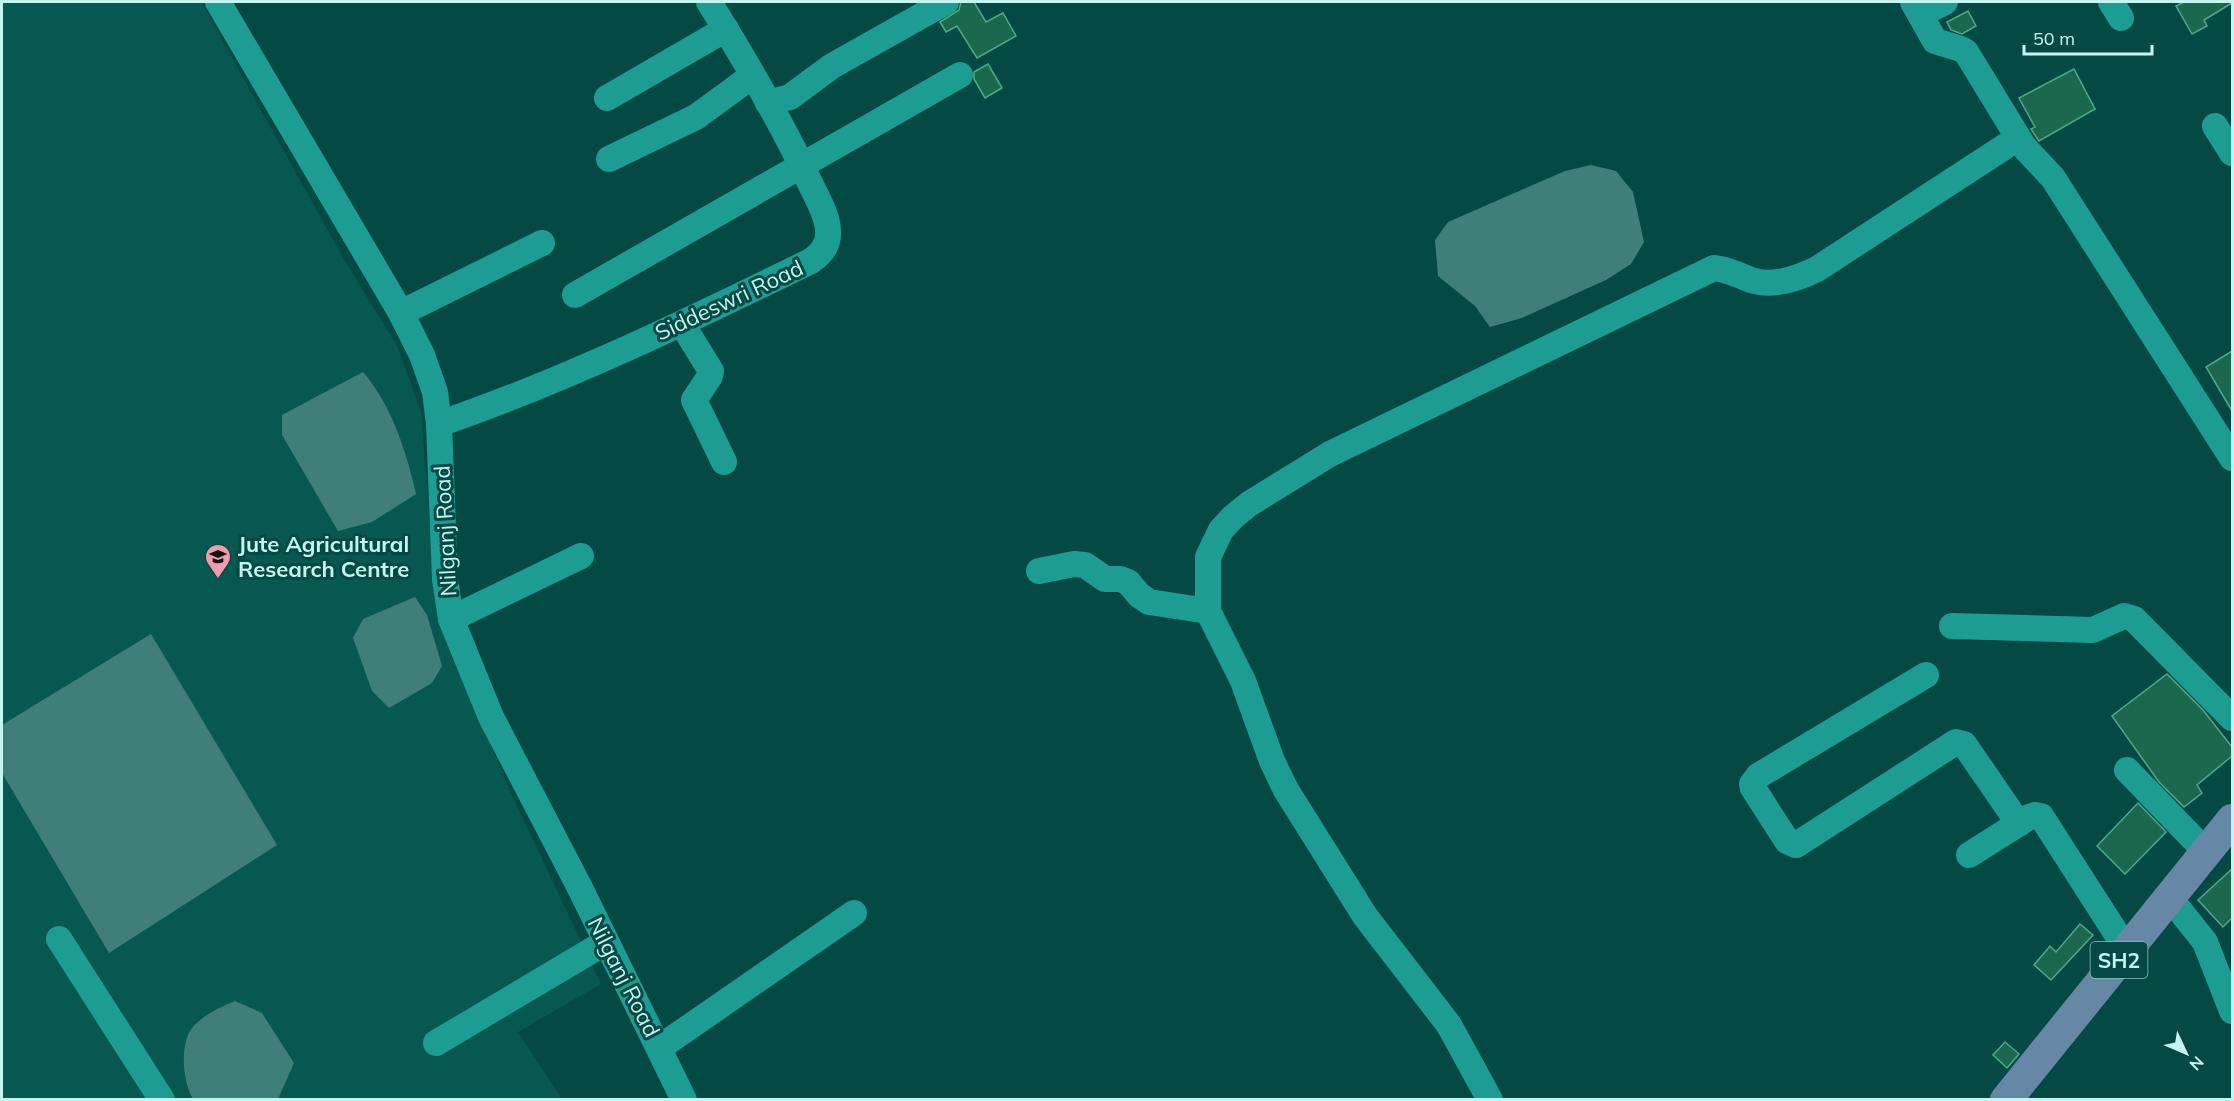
<svg xmlns="http://www.w3.org/2000/svg" width="2234" height="1101" viewBox="0 0 2234 1101" font-family="Mulish,sans-serif">
  <style>
    .built { fill: #085852 }
    .water { fill: #407f79 }
    .building { fill: #1c684f; stroke: #4caa89; stroke-width: 1.5 }
    .lines { fill: none; stroke-linecap: round; stroke-linejoin: round }
    .minor { stroke: #1d9c93; stroke-width: 26 }
    .major { stroke: #6687a6; stroke-width: 32 }
    .labels { text-anchor: middle; dominant-baseline: central; stroke-width: 6; stroke-linejoin: round; paint-order: stroke }
    .shield { fill: #044944; stroke: #8ac2bc; stroke-width: 1.5 }
    .shield-label { font-size: 21px; font-weight: bold; fill: #c3f6f0 }
    .street-label { font-size: 22px; fill: #c3f6f0; stroke: #044944 }
    .poi-label { font-size: 22px; font-weight: bold; fill: #c3f6f0; stroke: #044944; text-anchor: start }
  </style>
  <rect width="100%" height="100%" fill="#044944"/>
  <polygon class="built" points="2,2 201,2 342,256 397,346 421,411 437,617 511,793 601,984 518,1032 562,1099 2,1100"/>
  <g class="water">
    <polygon points="1591,165 1616,171 1633,192 1644,242 1631,264 1606,280 1522,318 1490,327 1475,306 1438,276 1435,240 1448,222 1565,171"/>
    <path d="M363,372C392,406 406,451 416,494L372,522L338,531L282,435V415Z"/>
    <polygon points="415,597 427,615 442,666 432,683 389,708 372,691 353,638 363,619"/>
    <polygon points="151,634 277,845 109,953 2,773 2,725"/>
    <path d="M235,1001L262,1013L294,1063L278,1099H193C183,1083 179,1045 192,1028C200,1017 222,1006 235,1001Z"/>
  </g>
  <g class="building">
    <polygon points="961,2 974,2 986,22 1003,13 1016,36 977,58 957,26 946,32 940,22 959,10"/>
    <polygon points="2184,2 2232,2 2232,3 2204,20 2207,26 2192,34 2176,6"/>
    <polygon points="1968,11 1976,26 1962,34 1951,30 1947,22"/>
    <polygon points="988,64 1002,88 985,98 974,79 974,72"/>
    <polygon points="2074,69 2095,109 2039,141 2031,129 2035,127 2019,98"/>
    <polygon points="2232,351 2232,411 2206,367"/>
    <polygon points="2167,674 2203,710 2232,747 2232,756 2197,785 2202,793 2184,807 2159,782 2112,716"/>
    <polygon points="2138,803 2166,832 2125,874 2097,846"/>
    <polygon points="2232,869 2232,918 2223,927 2198,900"/>
    <polygon points="2080,924 2093,935 2051,980 2034,965 2050,946 2056,952"/>
    <polygon points="2005,1042 2019,1054 2007,1068 1993,1055"/>
  </g>
  <g class="lines">
    <g class="minor">
      <polyline points="218,2 401,313 422,355 435,392 439,424 445,579 451,619 491,717 580,888 684,1100"/>
      <polyline points="1913,2 1935,41 1961,49 1966,52 2024,147 2053,178 2232,458"/>
      <polyline points="2111,2 2121,18"/>
      <polyline points="1921,14 1945,2"/>
      <polyline points="607,98 726,29"/>
      <polyline points="768,103 790,97 832,66 946,2"/>
      <polyline points="2215,126 2232,153"/>
      <polyline points="609,159 696,117 752,76"/>
      <polyline points="575,295 960,75"/>
      <polyline points="401,313 542,243"/>
      <polyline points="682,324 711,371 710,376 694,400 724,462"/>
      <path d="M439,424C567,380 690,320 811,261C822,253 829,245 828,230C827,214 817,198 810,183C781,121 745,60 709,2"/>
      <polyline points="1039,571 1074,564 1085,565 1105,579 1120,579 1128,582 1139,595 1149,602 1208,611"/>
      <polyline points="451,619 581,556"/>
      <polyline points="1952,626 2093,630 2124,616 2134,619 2232,718"/>
      <polyline points="1926,675 1758,776 1752,784 1753,788 1787,841 1796,845 1956,742 1964,744 2019,824"/>
      <polyline points="2127,770 2207,853"/>
      <polyline points="1969,855 2029,817 2035,815 2041,816 2127,950"/>
      <polyline points="2170,898 2205,942 2232,1011"/>
      <polyline points="59,939 162,1100"/>
      <polyline points="436,1043 606,942"/>
      <polyline points="659,1048 854,913"/>
      <path d="M1490,1100L1449,1025L1365,916L1286,790L1272,761L1243,681L1208,611V557L1221,530L1233,517L1249,504L1330,454L1714,268C1727,269 1738,275 1751,280C1772,287 1797,279 1817,269L2018,138"/>
    </g>
    <polyline class="major" points="2006,1100 2232,820"/>
  </g>
  <defs>
    <symbol id="university-pin" viewBox="-11 -11 22 30"><path d="M0 17L-7.5 6A9.5 9.5 0 1 1 7.5 6Z" fill="#f39aab" stroke="#044944"/><path d="M0-5L7-2L0 1L-7-2ZM-4 1L0 2.5L4 1V4Q0 6-4 4Z" fill="#111"/></symbol>
  </defs>
  <g fill-rule="evenodd">
    <use href="#university-pin" x="203" y="542" width="30" height="40"/>
  </g>
  <g class="labels">
    <rect class="shield" x="2090.5" y="942" width="57" height="36" rx="4.5"/>
    <g class="shield-label">
      <text x="2119" y="960">SH2</text>
    </g>
    <g class="street-label">
      <text transform="translate(729 300) rotate(-25)">Siddeswri Road</text>
      <text transform="translate(445 531) rotate(-93)">Nilganj Road</text>
      <text transform="translate(624 977) rotate(63)">Nilganj Road</text>
    </g>
    <g class="poi-label">
      <text x="238" y="544">Jute Agricultural<tspan x="238" dy="25">Research Centre</tspan></text>
    </g>
  </g>
  <rect width="2234" height="1101" fill="none" stroke="#c3f6f0" stroke-width="6"/>
  <g transform="translate(2186 1053) rotate(134)" stroke="#044944" stroke-width="4.5" paint-order="stroke">
  <path d="M0-4.5L10 22L0 15L-10 22Z" fill="#c3f6f0"/>
  <text y="-9" font-size="16" font-weight="bold" text-anchor="middle" fill="#c3f6f0">N</text>
  </g>
  <path d="M2024 45v9h128v-9" fill="none" stroke="#c3f6f0" stroke-width="3"/>
  <text x="2033" y="45" font-size="18" fill="#c3f6f0" stroke="#044944" stroke-width="4.5" paint-order="stroke">50 m</text>
</svg>
